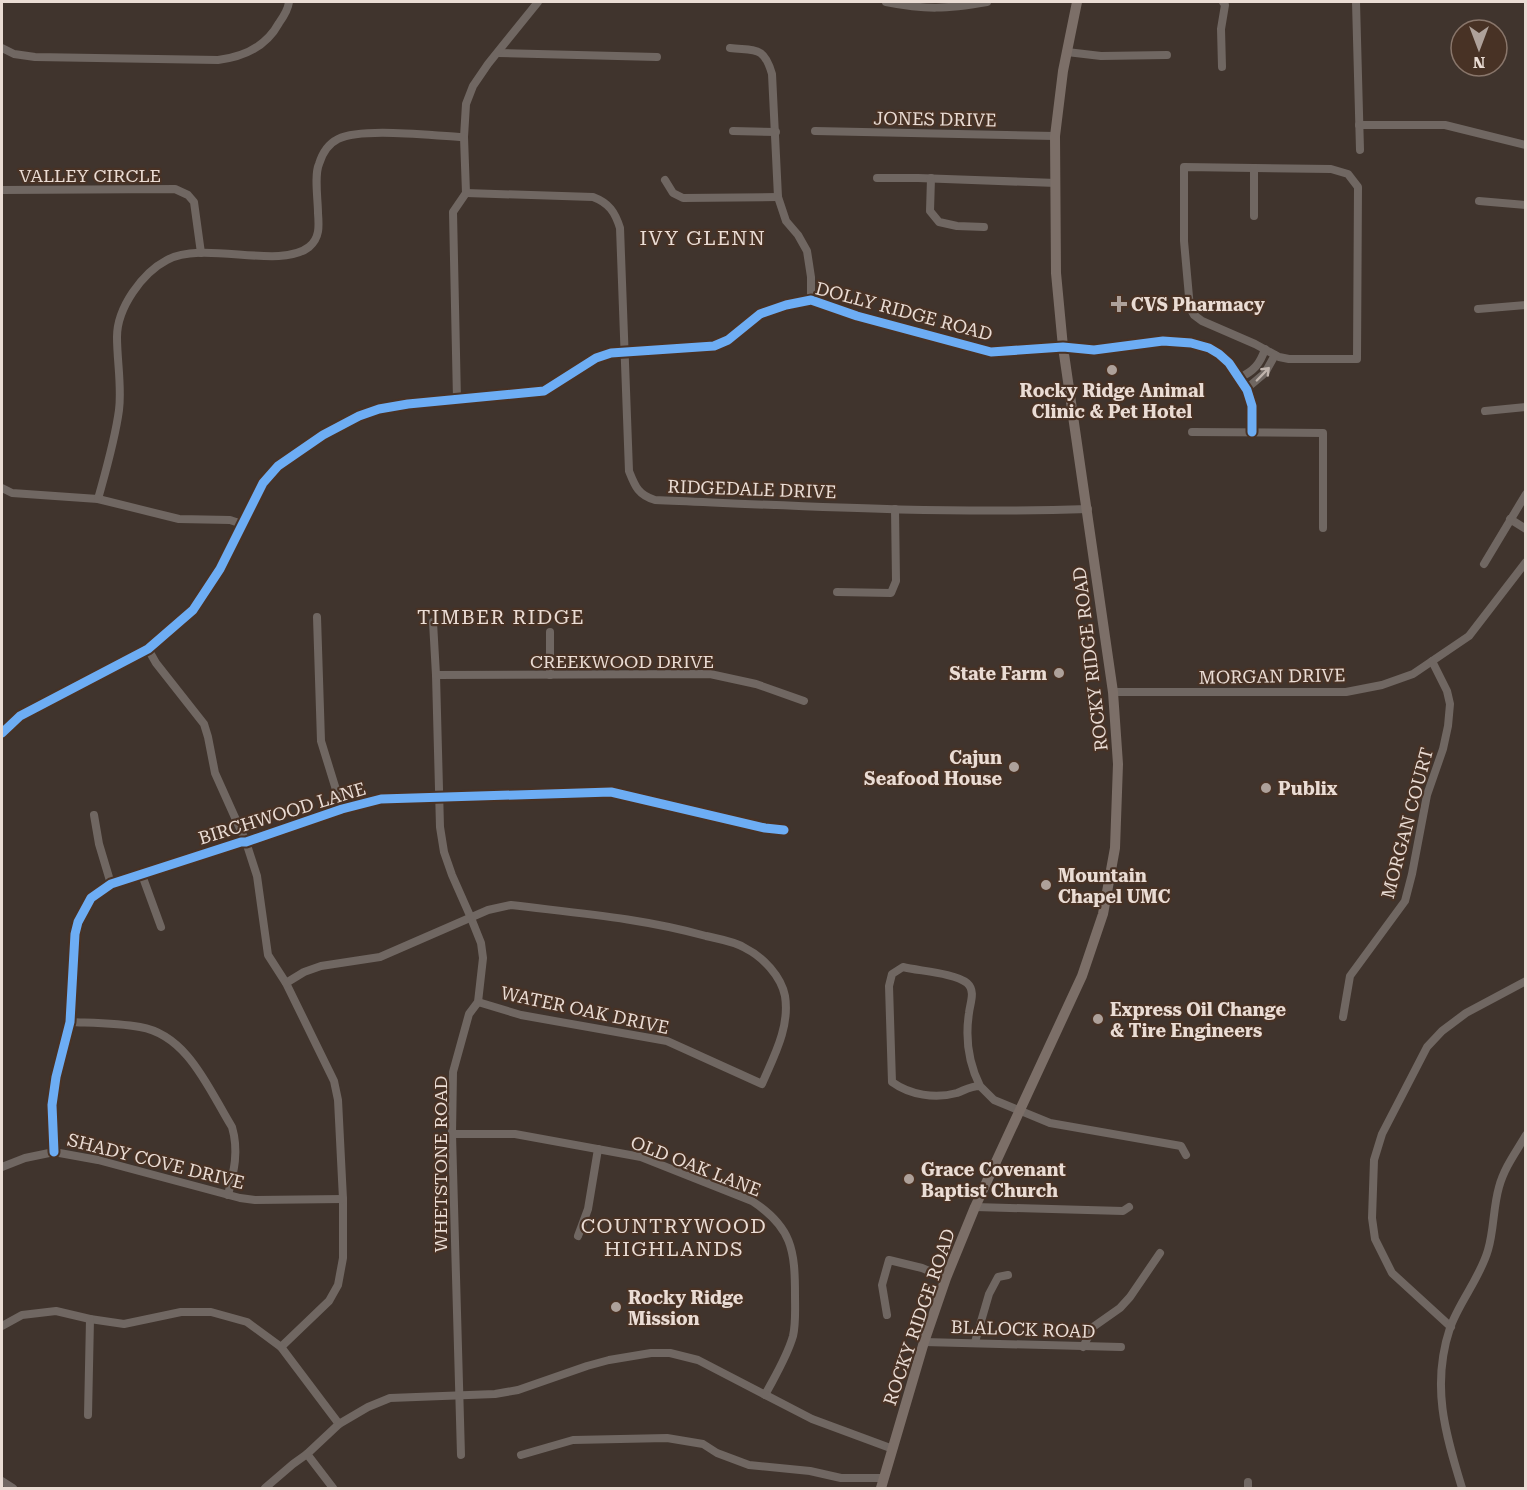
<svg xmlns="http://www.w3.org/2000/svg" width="1527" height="1490" viewBox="0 0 1527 1490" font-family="'Roboto Serif',serif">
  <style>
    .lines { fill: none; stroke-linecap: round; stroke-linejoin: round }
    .minor { stroke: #706762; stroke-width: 8 }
    .major { stroke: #7c6f68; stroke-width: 10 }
    .cycleway-casing { stroke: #483225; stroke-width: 13 }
    .cycleway { stroke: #6dadf4; stroke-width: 9 }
    .oneway { stroke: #bfb3ac }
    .poi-dot { fill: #aea19a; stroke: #483225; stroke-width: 2 }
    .labels { text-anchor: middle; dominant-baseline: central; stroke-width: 4.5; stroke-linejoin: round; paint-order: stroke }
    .street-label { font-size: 18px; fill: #eadcd4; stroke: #483225 }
    .poi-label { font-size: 18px; font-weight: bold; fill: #eadcd4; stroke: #483225; text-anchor: start }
    .neighbourhood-label { font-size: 20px; letter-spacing: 1.5px; fill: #eadcd4; stroke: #483225 }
  </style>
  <rect width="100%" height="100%" fill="#40342d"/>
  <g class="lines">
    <g class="minor">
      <path d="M886,2C926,10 946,9 987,2"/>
      <polyline points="1356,2 1360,150"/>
      <path d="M2,48L14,54L35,57L218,60C244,57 266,47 279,23C284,16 288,10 289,2"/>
      <path d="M730,48C756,51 764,46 772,74L778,197L786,221L798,235L807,251L811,277V300"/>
      <polyline points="1067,52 1101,56 1167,55"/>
      <polyline points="498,53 657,57"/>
      <polyline points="1222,67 1221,29 1225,5 1223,2"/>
      <polyline points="1359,125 1445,125 1526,145"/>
      <polyline points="733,131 776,132"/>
      <polyline points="815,131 1055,136"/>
      <polygon points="1184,167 1331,169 1348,174 1358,187 1357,359 1289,359 1279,357 1255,344 1202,321 1194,315 1190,308 1184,241"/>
      <polyline points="1254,168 1254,216"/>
      <polyline points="877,178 918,178 1056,183"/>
      <polyline points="931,178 930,211 939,222 957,226 984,227"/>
      <polyline points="665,180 673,193 683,198 778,197"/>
      <polyline points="2,190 175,189 188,195 194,202 201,253"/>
      <path d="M466,193L593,197C609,203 615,212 620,228L629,471C635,486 638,495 655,500C799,506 943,514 1088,509"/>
      <polyline points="1479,201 1526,205"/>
      <polyline points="1478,309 1526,305"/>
      <path d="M1239,378C1254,371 1260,364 1265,349"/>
      <polyline points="1246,389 1265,373 1275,355"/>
      <polyline points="457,400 453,212 466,193 464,137 466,104 473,86 488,64 538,2"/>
      <polyline points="1485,411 1526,407"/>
      <polyline points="1192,432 1323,433 1323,528"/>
      <polyline points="2,488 12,493 98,499 179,519 230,520 242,524"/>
      <path d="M98,499C106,470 115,440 119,410C122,387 117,361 117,337C117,308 142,273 167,260C203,240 280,270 309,247C320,238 319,226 318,213C318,200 314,175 319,164C322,154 328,144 338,139C363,127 433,136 464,137"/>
      <polyline points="1510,519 1526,529"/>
      <polyline points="1484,564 1526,494"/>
      <polyline points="837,592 891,593 896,581 895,509"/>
      <polyline points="317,617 321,741 342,809"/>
      <polyline points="433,622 436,675 440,827 444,852 452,875 471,918 481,943 483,958 478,1002 469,1014 453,1072 452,1134 461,1455"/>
      <polyline points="550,632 550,675"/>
      <polyline points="148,649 156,663 204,724 208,737 215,773 246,842 257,876 268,955 286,983 334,1081 338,1100 343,1199 343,1258 338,1285 329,1301 281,1347"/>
      <polyline points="436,675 710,674 756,684 804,701"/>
      <polyline points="1113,692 1346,692 1382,685 1413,674 1469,636 1526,562"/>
      <polyline points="2,733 20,716 148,649 193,610 220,569 263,483 278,466 323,435 359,416 379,409 408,404 544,391 596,358 611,353 714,346 728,340 760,314 786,305 811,300 857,316 991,352 1063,347 1094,350 1163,341 1191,343 1209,348 1219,354 1229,363 1247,390 1252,406 1252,432"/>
      <polyline points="94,815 99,844 111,884"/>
      <polyline points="142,875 161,927"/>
      <path d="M286,983L304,972L321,966L380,957L488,910L511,905C576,913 642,918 706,936C718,939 734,941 745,948C763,957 781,976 785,996C790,1027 774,1056 762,1084L667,1041L521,1015L478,1002"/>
      <polyline points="1343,1017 1350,976 1405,901 1412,874 1427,795 1443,749 1448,726 1450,704 1447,691 1432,661"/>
      <path d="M70,1022C93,1023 118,1023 140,1027C188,1035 209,1090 232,1127C239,1151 234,1171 228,1195"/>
      <path d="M980,1086C969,1064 965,1039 969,1013C970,1003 976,991 967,983C955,973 919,971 903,967L892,974L889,986L892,1082C910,1095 935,1099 957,1093C965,1090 971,1086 980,1086L994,1100L1050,1123L1181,1146L1186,1155"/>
      <path d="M452,1134H515L641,1157L752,1201C792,1227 795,1250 795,1295C795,1309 796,1323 793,1336C787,1357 775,1376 765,1395"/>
      <polyline points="54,1152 52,1105 56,1077 70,1022 75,934 78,922 91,898 111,884 241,842 246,842 342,809 381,799 611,792 765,828 784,830"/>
      <polyline points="2,1167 25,1158 54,1152 98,1160 240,1198 255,1200 343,1199"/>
      <polyline points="975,1207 1123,1211 1129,1207"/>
      <polyline points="578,1236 588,1209 598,1149"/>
      <polyline points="887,1315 882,1285 889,1260 922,1268 946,1278"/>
      <polyline points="2,1326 22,1315 56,1311 90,1319 124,1324 181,1312 211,1312 247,1322 281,1347 339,1424"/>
      <polyline points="1451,1327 1392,1273 1375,1239 1372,1218 1374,1160 1382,1134 1427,1047 1442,1031 1466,1013 1526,981"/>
      <polyline points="924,1342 1121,1347"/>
      <polyline points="975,1342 989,1294 998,1277 1008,1275"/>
      <polyline points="1083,1347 1093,1327 1120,1308 1130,1297 1160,1253"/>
      <polyline points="88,1415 90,1319"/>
      <polyline points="307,1454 333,1488"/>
      <polyline points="521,1455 573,1440 667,1438 703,1444 717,1453 749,1465 810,1471 841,1478 884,1478"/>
      <polyline points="2,1481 13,1488"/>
      <polyline points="1248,1482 1248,1488"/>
      <polyline points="265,1488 293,1464 307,1454 339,1424 368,1407 390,1398 495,1394 518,1390 587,1366 609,1360 651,1353 670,1353 698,1360 812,1419 893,1449"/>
      <path d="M1462,1488C1445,1433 1431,1385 1450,1328C1459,1302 1480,1278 1488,1250C1494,1230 1493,1208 1499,1187C1504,1168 1516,1152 1526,1135"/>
    </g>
    <polyline class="major" points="881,1488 924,1342 946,1278 975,1207 1082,976 1103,914 1115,848 1118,764 1113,692 1063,347 1056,273 1055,136 1063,71 1077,2"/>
    <defs>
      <g id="cycleway">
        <polyline points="2,733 20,716 148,649 193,610 220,569 263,483 278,466 323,435 359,416 379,409 408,404 544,391 596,358 611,353 714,346 728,340 760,314 786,305 811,300 857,316 991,352 1063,347 1094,350 1163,341 1191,343 1209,348 1219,354 1229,363 1247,390 1252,406 1252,432"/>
        <polyline points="54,1152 52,1105 56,1077 70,1022 75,934 78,922 91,898 111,884 241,842 246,842 342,809 381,799 611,792 765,828 784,830"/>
      </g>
    </defs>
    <use href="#cycleway" class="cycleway-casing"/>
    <use href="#cycleway" class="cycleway"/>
  </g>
  <defs><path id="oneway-shaft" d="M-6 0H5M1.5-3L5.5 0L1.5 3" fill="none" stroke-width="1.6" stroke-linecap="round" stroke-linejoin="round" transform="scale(1.5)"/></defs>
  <use class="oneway" href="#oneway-shaft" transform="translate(1263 374) rotate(-46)"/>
  <g class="poi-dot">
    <path d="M1116 295h6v6h6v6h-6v6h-6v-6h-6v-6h6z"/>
    <circle cx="1112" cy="370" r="6"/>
    <circle cx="1059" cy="673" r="6"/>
    <circle cx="1014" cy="767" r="6"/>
    <circle cx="1266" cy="788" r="6"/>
    <circle cx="1046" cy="885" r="6"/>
    <circle cx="1098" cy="1019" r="6"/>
    <circle cx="909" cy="1179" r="6"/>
    <circle cx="616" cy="1307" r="6"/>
  </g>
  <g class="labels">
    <g class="street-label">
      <text transform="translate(935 119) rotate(1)">JONES DRIVE</text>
      <text x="90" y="175">VALLEY CIRCLE</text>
      <text transform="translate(904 311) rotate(15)">DOLLY RIDGE ROAD</text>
      <text transform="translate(752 489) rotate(2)">RIDGEDALE DRIVE</text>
      <text transform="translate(1090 659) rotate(-97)">ROCKY RIDGE ROAD</text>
      <text x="622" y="661">CREEKWOOD DRIVE</text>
      <text transform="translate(1272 676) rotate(-1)">MORGAN DRIVE</text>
      <text transform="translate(282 813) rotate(-17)">BIRCHWOOD LANE</text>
      <text transform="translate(1407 823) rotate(-75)">MORGAN COURT</text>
      <text transform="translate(585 1010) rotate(12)">WATER OAK DRIVE</text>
      <text transform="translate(156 1161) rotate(14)">SHADY COVE DRIVE</text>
      <text transform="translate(440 1164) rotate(-90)">WHETSTONE ROAD</text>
      <text transform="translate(696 1166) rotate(21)">OLD OAK LANE</text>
      <text transform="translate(919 1317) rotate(-71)">ROCKY RIDGE ROAD</text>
      <text transform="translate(1023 1329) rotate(2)">BLALOCK ROAD</text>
    </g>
    <g class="poi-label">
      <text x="1131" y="304">CVS Pharmacy</text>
      <text x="1112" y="390" text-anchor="middle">Rocky Ridge Animal<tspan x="1112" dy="21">Clinic &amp; Pet Hotel</tspan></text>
      <text x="1047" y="673" text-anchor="end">State Farm</text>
      <text x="1002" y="757" text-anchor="end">Cajun<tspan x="1002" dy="21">Seafood House</tspan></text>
      <text x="1278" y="788">Publix</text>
      <text x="1058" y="875">Mountain<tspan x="1058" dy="21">Chapel UMC</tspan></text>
      <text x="1110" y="1009">Express Oil Change<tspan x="1110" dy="21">&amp; Tire Engineers</tspan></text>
      <text x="921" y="1169">Grace Covenant<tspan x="921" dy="21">Baptist Church</tspan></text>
      <text x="628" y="1297">Rocky Ridge<tspan x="628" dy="21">Mission</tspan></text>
    </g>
    <g class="neighbourhood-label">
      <text x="703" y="238">IVY GLENN</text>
      <text x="501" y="617">TIMBER RIDGE</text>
      <text x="674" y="1226">COUNTRYWOOD<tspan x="674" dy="23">HIGHLANDS</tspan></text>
    </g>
  </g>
  <rect width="1527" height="1490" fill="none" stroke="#eadcd4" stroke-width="6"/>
  <g transform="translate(1479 48) rotate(180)"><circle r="28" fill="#483225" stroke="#89766b" stroke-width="1.5"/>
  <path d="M0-4.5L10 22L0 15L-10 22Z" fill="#aea19a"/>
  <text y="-9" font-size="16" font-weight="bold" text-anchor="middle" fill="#eadcd4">N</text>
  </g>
</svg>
